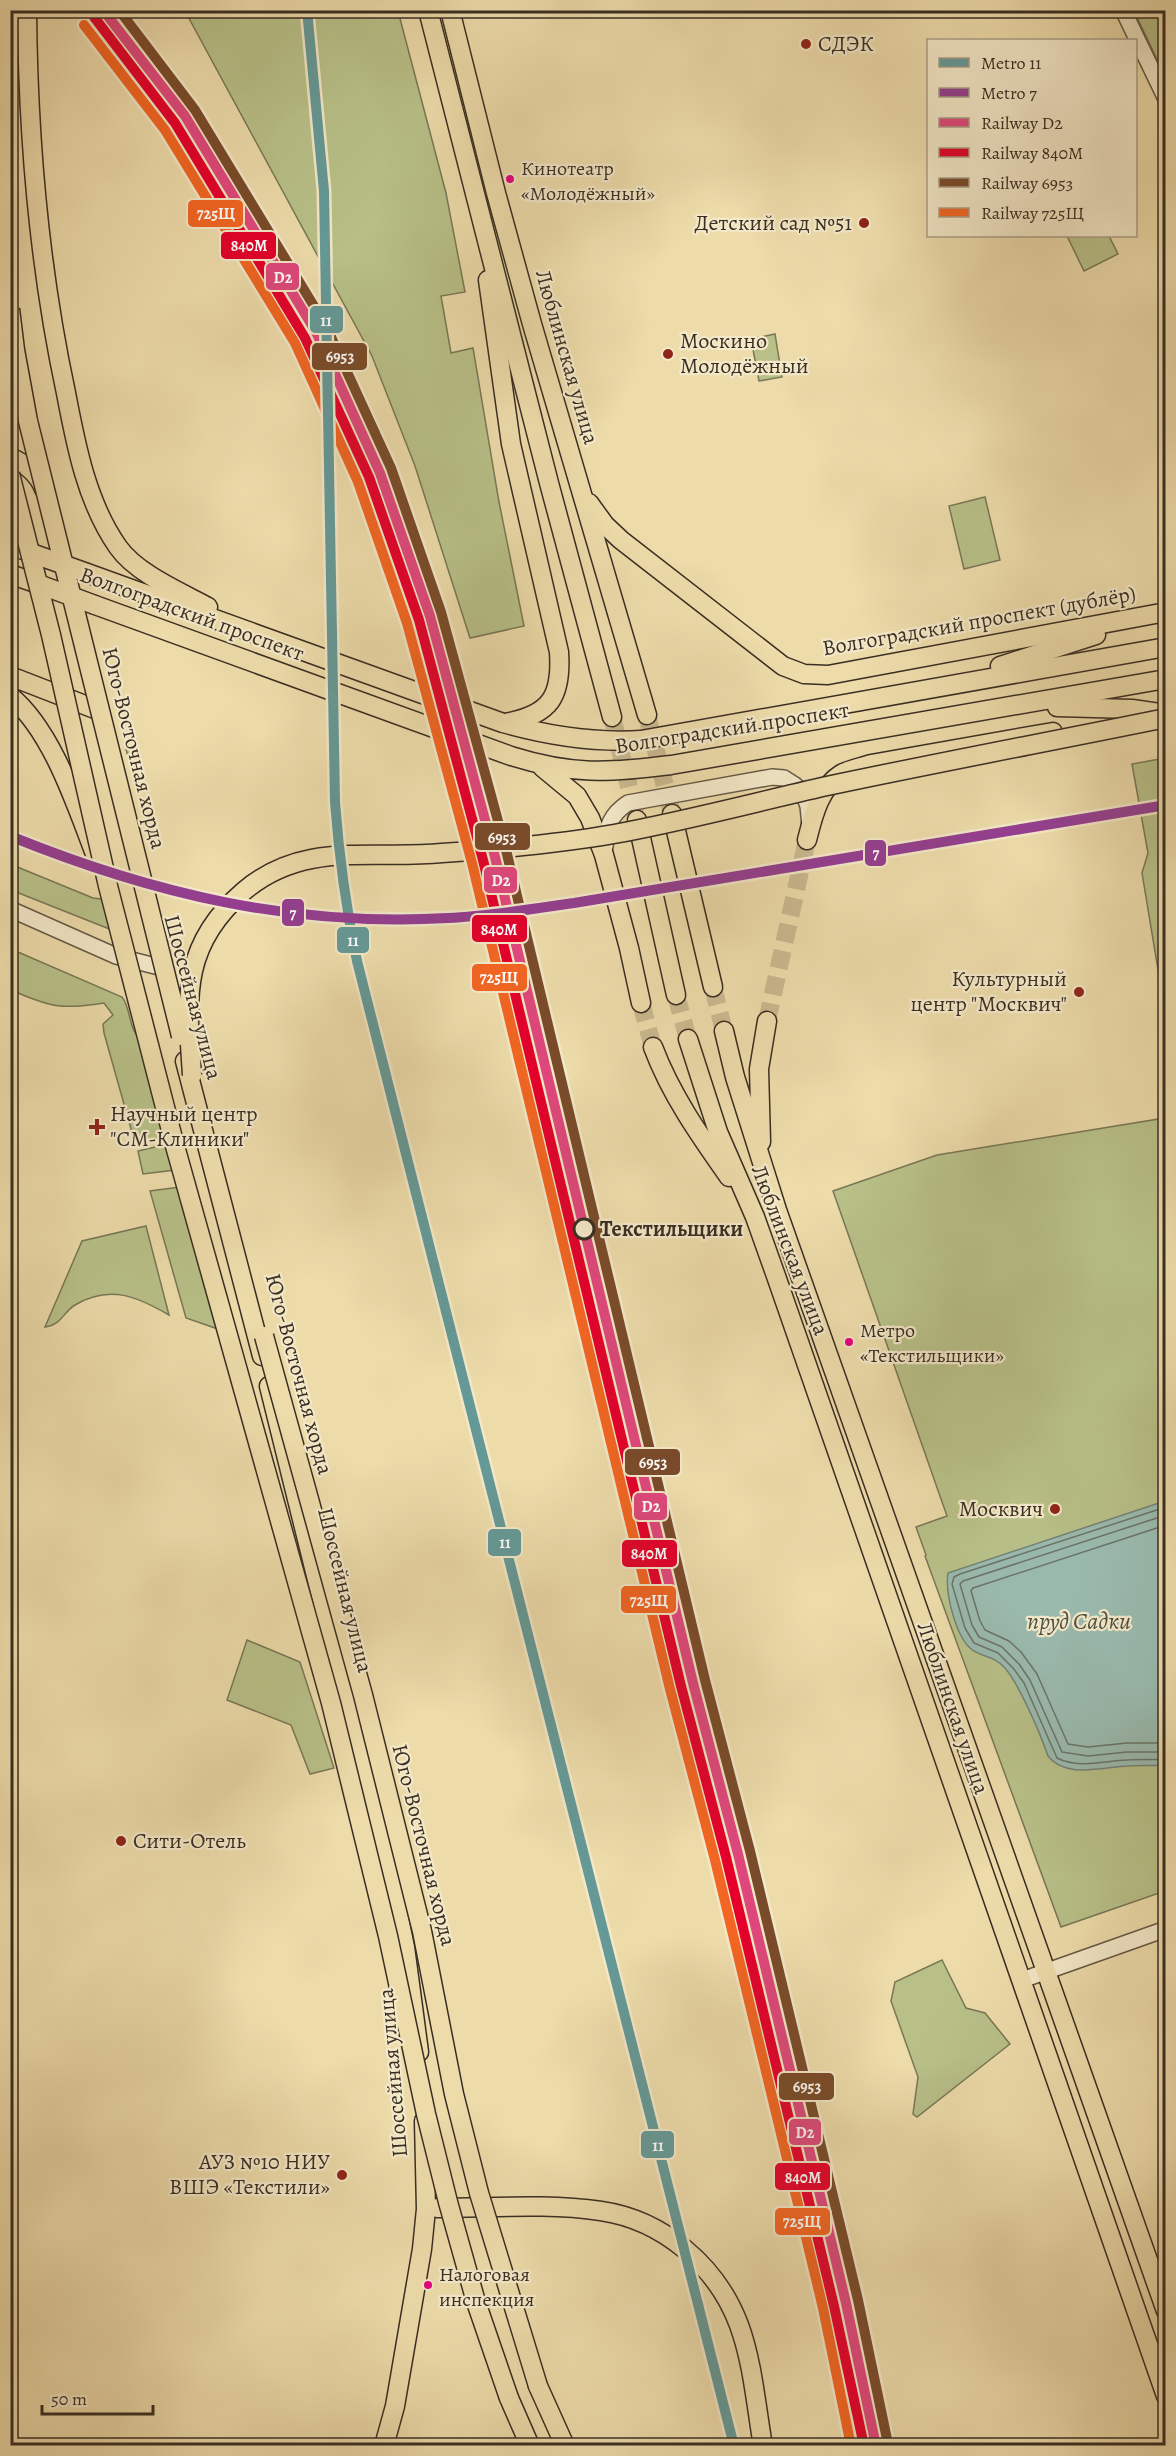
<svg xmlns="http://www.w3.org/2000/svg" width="1176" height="2456" viewBox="0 0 1176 2456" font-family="Alegreya,serif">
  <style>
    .green { fill: #b8c088; stroke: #787756; stroke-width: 1.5 }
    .water { fill: #9abaae; stroke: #738276; stroke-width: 1.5 }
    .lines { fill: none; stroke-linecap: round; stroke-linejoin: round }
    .shore { stroke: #6a7468; stroke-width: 1.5 }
    .major-tunnel { stroke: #c9b88f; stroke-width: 18; stroke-dasharray: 18 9; stroke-linecap: butt }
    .minor-casing { stroke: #665945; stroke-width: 18 }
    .major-casing { stroke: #392e23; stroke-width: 21 }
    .minor { stroke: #f3e8c8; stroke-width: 15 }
    .major { stroke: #eddbaa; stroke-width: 18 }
    .major-bridge-casing { stroke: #392e23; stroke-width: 21; stroke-linecap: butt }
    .major-bridge { stroke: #eddbaa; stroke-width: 18 }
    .rail-1-casing { stroke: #f3e8c8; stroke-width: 15 }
    .rail-2-casing { stroke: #f3e8c8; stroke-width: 15 }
    .rail-3-casing { stroke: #f3e8c8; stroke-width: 15 }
    .rail-4-casing { stroke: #f3e8c8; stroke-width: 15 }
    .rail-1 { stroke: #df477c; stroke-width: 10 }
    .rail-2 { stroke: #e4002b; stroke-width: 10 }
    .rail-3 { stroke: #7a4b2a; stroke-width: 10 }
    .rail-4 { stroke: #f26522; stroke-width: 10 }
    .metro-1-casing { stroke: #f3e8c8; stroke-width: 15 }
    .metro-2-casing { stroke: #f3e8c8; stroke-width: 15 }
    .metro-1 { stroke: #659997; stroke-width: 10 }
    .metro-2 { stroke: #943e90; stroke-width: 10 }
    .poi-dot { fill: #8f2418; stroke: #f3e8c8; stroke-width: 2 }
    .bus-dot { fill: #e5007d; stroke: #f3e8c8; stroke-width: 2 }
    .stop-dot { fill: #f3e8c8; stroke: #392e23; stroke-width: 3 }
    .labels { text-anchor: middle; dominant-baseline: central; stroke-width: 4.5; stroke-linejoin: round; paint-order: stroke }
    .bus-label { font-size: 20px; fill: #392e23; stroke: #f3e8c8; text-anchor: start }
    .poi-label { font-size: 22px; fill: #392e23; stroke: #f3e8c8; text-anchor: start }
    .street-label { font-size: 22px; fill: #392e23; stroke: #f3e8c8 }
    .stop-label { font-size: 22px; font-weight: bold; fill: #392e23; stroke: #f3e8c8; text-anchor: start }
    .water-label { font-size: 24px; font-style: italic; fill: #515146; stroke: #f3e8c8 }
    .line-badge { stroke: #f3e8c8; stroke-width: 2 }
    .badge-label { font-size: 16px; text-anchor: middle; font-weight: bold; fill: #fff }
  </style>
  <rect width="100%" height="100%" fill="#eddbaa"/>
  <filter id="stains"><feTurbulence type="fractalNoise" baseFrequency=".00333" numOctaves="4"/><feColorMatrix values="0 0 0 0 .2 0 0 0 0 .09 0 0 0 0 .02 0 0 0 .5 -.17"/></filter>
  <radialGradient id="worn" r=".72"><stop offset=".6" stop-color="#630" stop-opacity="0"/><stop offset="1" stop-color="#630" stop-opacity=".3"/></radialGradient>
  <g class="green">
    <polygon points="185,11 398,11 446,193 465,292 441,296 451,353 473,348 499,502 524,626 470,638 415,466 372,356"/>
    <polygon points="1134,11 1165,11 1165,76"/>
    <polygon points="1067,236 1109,236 1118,254 1084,271"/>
    <polygon points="775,334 782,377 759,381 751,339"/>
    <polygon points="985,497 1000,560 964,569 949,506"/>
    <polygon points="131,747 139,751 143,767 141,773 135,775 132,773 126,749"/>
    <polygon points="1165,758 1166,758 1165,1012 1142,873 1148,853 1132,764"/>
    <polygon points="10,864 93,898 109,900 112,930 11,890"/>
    <path d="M11,949L122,997C131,1008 128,1026 138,1037L164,1136L135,1143L104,1033L103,1024L113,1015L104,1003C61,1010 50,1007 11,990Z"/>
    <polygon points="1165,1118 1165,1891 1061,1927 925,1556 926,1555 916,1527 947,1516 833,1191 937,1155"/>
    <polygon points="168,1144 175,1170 143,1174 138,1151"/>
    <polygon points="180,1187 217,1325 215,1328 186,1318 150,1191"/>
    <path d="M146,1226L169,1315C138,1297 110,1284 75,1305C62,1313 63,1324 45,1327L82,1241Z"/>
    <polygon points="247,1640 300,1662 334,1768 310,1774 291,1725 227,1700"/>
    <polygon points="942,1960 966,2008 985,2013 1010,2044 917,2117 913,2114 918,2077 891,2001 895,1982"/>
  </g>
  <path class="water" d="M1165,1501V1765C1153,1766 1140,1765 1128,1766C1103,1767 1066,1779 1048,1756C1040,1733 1020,1686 1005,1668C994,1655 979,1657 970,1648C955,1634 945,1592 948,1573Z"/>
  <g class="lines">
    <g class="shore">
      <path d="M1166,1507L960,1574L954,1577L952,1584L965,1628L974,1643L998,1653L1013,1668L1024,1683L1057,1758C1079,1769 1104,1761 1127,1760C1140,1759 1153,1760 1166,1759"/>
      <polyline points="1166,1515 963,1581 960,1584 972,1625 979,1637 1002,1647 1019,1664 1030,1680 1062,1752 1088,1756 1127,1752 1166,1752"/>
      <polyline points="1166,1525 973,1588 971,1591 980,1621 985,1630 1009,1641 1021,1652 1037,1674 1068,1744 1088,1747 1127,1743 1166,1743"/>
    </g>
    <g class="major-tunnel">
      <polyline points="647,715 672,814"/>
      <polyline points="612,717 637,820"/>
      <polyline points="713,987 724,1031"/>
      <polyline points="676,995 688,1039"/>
      <polyline points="641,1003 653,1047"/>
      <polyline points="767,1021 807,840"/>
    </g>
    <defs>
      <g id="minor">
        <polyline points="1123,10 1166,99"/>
        <path d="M605,847C606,827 611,814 628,803L772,777L784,778L795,785L803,793L808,806L810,826"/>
        <polyline points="10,909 116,956 159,967"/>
        <polyline points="1022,1980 1166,1929"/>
        <polyline points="10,2444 14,2446"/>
      </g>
      <g id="major">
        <path d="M27,10C28,140 39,267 66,393C76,446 87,503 118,547C136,573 180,592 208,607"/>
        <polyline points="428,10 549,483 612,717"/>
        <polyline points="450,10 496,193 532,324 647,715"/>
        <path d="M488,280L511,444L559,652C562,697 550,715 505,723"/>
        <path d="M10,457C26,464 38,473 44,489"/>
        <polyline points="589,503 605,525 621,540 783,666 804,674 828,675 1166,612"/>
        <polyline points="10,545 34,554"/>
        <path d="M87,573L503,723C549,736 593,743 641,740L1166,647"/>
        <polyline points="10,574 41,585"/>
        <path d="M95,605L511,756C572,775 608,773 671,765L1166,679"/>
        <polyline points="1000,666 1096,635"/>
        <polyline points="10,676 95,709"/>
        <path d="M10,696C52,730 76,805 95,854"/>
        <polyline points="1057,707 1132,709 1166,714"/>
        <polyline points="542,767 577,796 590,818 604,855 629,948 641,1003"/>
        <polyline points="672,814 713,987"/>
        <polyline points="637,820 676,995"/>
        <path d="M807,840C813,816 820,786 843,773C852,769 862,767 871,764L1053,732"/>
        <polyline points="724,1031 735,1077 777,1210 1166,2311"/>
        <polyline points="688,1039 718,1132 755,1217 776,1276 1166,2396"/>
        <path d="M653,1047C671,1095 700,1136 729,1177"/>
        <polyline points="185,1061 262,1356"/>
        <polyline points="761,1142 759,1069 767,1021"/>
        <polyline points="269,1386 391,1879 405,1947 419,2052"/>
        <path d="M437,2208C491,2208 547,2203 601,2211C663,2220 717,2266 739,2325C753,2363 756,2406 763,2446"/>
        <polyline points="538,2386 565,2446"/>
        <polyline points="509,2398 530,2446"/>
        <polyline points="384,2446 395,2406 422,2249 426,2209 424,2121"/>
      </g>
    </defs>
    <use href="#minor" class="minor-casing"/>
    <use href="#major" class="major-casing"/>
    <use href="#minor" class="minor"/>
    <use href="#major" class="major"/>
    <defs>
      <g id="major-bridge">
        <polyline points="10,309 15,350 28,421 181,1036"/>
        <polyline points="10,474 51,635 108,886 175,1146 331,1703 388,1936 426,2114 448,2202 476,2302 509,2398"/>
        <polyline points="34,554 87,573"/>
        <polyline points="41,585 95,605"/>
        <path d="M192,1075C187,999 180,946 244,891C304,840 372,860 442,853C499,849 558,844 614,834C685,821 756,802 827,786C940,762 1053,741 1166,718"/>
        <polyline points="264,1336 363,1695 422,1931 454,2094 479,2193 538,2386"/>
      </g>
    </defs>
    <use href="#major-bridge" class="major-bridge-casing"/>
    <use href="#major-bridge" class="major-bridge"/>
    <defs>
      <polyline id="rail-1" points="103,10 185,116 316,332 380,473 430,616 495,857 693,1683 738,1854 846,2303 876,2446"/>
      <polyline id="rail-2" points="94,17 175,123 305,338 369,477 419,620 483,860 681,1686 726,1857 834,2306 864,2446"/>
      <polyline id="rail-3" points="119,10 195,110 326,326 391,468 441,612 507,854 705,1680 750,1851 858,2300 888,2444"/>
      <polyline id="rail-4" points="84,25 165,130 295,343 358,482 407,623 472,863 670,1689 715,1860 823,2308 851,2446"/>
    </defs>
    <use href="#rail-1" class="rail-1-casing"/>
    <use href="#rail-2" class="rail-2-casing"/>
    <use href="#rail-3" class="rail-3-casing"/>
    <use href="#rail-4" class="rail-4-casing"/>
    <use href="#rail-1" class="rail-1"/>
    <use href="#rail-2" class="rail-2"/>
    <use href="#rail-3" class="rail-3"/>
    <use href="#rail-4" class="rail-4"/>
    <defs>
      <path id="metro-1" d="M307,10L324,191L335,802C339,856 346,908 357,961L734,2446"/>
      <path id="metro-2" d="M10,836C153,894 293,927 448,918C490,916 532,909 574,903L1166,805"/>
    </defs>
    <use href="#metro-1" class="metro-1-casing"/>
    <use href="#metro-2" class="metro-2-casing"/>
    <use href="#metro-1" class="metro-1"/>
    <use href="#metro-2" class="metro-2"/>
  </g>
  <g class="poi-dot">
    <circle cx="806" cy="44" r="6"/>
    <circle cx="864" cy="223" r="6"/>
    <circle cx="668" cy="354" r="6"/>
    <circle cx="1079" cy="992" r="6"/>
    <path d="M94 1118h6v6h6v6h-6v6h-6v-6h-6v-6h6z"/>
    <circle cx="1055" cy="1509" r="6"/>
    <circle cx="121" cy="1841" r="6"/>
    <circle cx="342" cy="2175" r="6"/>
  </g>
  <g class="bus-dot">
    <circle cx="510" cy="179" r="5"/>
    <circle cx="849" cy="1342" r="5"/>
    <circle cx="428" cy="2285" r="5"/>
  </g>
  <circle class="stop-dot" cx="584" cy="1229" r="10"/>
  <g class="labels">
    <g class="bus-label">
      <text x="521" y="168">Кинотеатр<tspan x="521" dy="25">«Молодёжный»</tspan></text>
      <text x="860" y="1330">Метро<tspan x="860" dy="25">«Текстильщики»</tspan></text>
      <text x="439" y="2274">Налоговая<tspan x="439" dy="25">инспекция</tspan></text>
    </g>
    <g class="poi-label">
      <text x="818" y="44">СДЭК</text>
      <text x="852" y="223" text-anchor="end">Детский сад №51</text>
      <text x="680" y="341">Москино<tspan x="680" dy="25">Молодёжный</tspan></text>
      <text x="1067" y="979" text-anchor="end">Культурный<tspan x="1067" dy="25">центр "Москвич"</tspan></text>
      <text x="110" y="1114">Научный центр<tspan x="110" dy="25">"СМ-Клиники"</tspan></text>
      <text x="1043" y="1509" text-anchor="end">Москвич</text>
      <text x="133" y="1841">Сити-Отель</text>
      <text x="330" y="2162" text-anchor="end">АУЗ №10 НИУ<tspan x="330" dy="25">ВШЭ «Текстили»</tspan></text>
    </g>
    <g class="street-label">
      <text transform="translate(567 357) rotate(74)">Люблинская улица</text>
      <text transform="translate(192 614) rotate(20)">Волгоградский проспект</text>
      <text transform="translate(979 621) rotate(-10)">Волгоградский проспект (дублёр)</text>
      <text transform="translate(732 728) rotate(-9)">Волгоградский проспект</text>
      <text transform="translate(134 748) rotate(76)">Юго-Восточная хорда</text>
      <text transform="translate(193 997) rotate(75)">Шоссейная улица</text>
      <text transform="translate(790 1250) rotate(69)">Люблинская улица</text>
      <text transform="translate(299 1374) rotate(75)">Юго-Восточная хорда</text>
      <text transform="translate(345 1590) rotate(76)">Шоссейная улица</text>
      <text transform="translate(953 1708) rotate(71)">Люблинская улица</text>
      <text transform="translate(424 1845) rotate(76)">Юго-Восточная хорда</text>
      <text transform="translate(393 2073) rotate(-95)">Шоссейная улица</text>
    </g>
    <g class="stop-label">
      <text x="600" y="1229">Текстильщики</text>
    </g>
    <g class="water-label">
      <text x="1079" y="1621">пруд Садки</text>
    </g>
  </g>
  <g class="line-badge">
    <rect x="187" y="199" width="57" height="29" rx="6" fill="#f26522"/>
    <rect x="220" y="231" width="57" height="29" rx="6" fill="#e4002b"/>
    <rect x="265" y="262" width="35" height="29" rx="6" fill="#df477c"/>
    <rect x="309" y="305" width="35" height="29" rx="6" fill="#659997"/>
    <rect x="311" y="342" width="57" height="29" rx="6" fill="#7a4b2a"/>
    <rect x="474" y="822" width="57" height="29" rx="6" fill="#7a4b2a"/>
    <rect x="864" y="839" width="23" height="28" rx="6" fill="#943e90"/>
    <rect x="483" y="866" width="35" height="28" rx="6" fill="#df477c"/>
    <rect x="281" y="898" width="24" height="29" rx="6" fill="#943e90"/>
    <rect x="471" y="914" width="57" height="29" rx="6" fill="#e4002b"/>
    <rect x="336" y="926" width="34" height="28" rx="6" fill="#659997"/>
    <rect x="471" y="963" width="57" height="29" rx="6" fill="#f26522"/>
    <rect x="624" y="1448" width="57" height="28" rx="6" fill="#7a4b2a"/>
    <rect x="633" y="1492" width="35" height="29" rx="6" fill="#df477c"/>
    <rect x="487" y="1528" width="35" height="29" rx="6" fill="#659997"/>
    <rect x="621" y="1539" width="57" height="29" rx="6" fill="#e4002b"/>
    <rect x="620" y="1585" width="57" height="29" rx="6" fill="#f26522"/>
    <rect x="778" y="2072" width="57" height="29" rx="6" fill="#7a4b2a"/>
    <rect x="788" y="2118" width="34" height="28" rx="6" fill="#df477c"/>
    <rect x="640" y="2130" width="35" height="29" rx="6" fill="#659997"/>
    <rect x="774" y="2162" width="57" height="29" rx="6" fill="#e4002b"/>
    <rect x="774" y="2207" width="57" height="29" rx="6" fill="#f26522"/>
  </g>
  <g class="badge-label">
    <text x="216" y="219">725Щ</text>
    <text x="249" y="251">840М</text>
    <text x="283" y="283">D2</text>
    <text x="326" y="326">11</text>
    <text x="340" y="362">6953</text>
    <text x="502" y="843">6953</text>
    <text x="876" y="859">7</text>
    <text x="501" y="886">D2</text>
    <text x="293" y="919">7</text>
    <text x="499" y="935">840М</text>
    <text x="353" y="946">11</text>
    <text x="499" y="983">725Щ</text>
    <text x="653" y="1468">6953</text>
    <text x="651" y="1512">D2</text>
    <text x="505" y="1548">11</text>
    <text x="649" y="1559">840М</text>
    <text x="649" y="1606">725Щ</text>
    <text x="807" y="2092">6953</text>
    <text x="805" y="2138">D2</text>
    <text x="658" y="2151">11</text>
    <text x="803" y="2183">840М</text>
    <text x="802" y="2227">725Щ</text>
  </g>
  <rect width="1176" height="2456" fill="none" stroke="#eddbaa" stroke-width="36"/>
  <rect x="12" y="12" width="1152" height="2432" fill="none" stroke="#392e23" stroke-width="3"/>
  <rect x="18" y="18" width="1140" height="2420" fill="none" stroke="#392e23" stroke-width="1.5"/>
  <rect x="927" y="39" width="210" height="198" fill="#f3e8c8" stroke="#a99e86" stroke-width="1.5"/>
  <rect x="939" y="58" width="30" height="9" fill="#659997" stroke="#a99e86" stroke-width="1.5"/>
  <text x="981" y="69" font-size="18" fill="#392e23">Metro 11</text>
  <rect x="939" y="88" width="30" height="9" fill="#943e90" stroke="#a99e86" stroke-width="1.5"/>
  <text x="981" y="99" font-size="18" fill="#392e23">Metro 7</text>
  <rect x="939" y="118" width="30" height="9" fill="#df477c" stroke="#a99e86" stroke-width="1.5"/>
  <text x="981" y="129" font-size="18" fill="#392e23">Railway D2</text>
  <rect x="939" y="148" width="30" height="9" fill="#e4002b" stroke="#a99e86" stroke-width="1.5"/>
  <text x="981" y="159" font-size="18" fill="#392e23">Railway 840М</text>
  <rect x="939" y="178" width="30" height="9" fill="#7a4b2a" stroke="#a99e86" stroke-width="1.5"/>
  <text x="981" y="189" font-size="18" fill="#392e23">Railway 6953</text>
  <rect x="939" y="208" width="30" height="9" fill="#f26522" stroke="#a99e86" stroke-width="1.5"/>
  <text x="981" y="219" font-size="18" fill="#392e23">Railway 725Щ</text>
  <path d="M42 2405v9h111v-9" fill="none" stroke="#392e23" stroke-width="3"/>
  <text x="51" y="2405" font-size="18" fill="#392e23" stroke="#f3e8c8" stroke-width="4.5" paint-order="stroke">50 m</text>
  <rect width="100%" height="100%" filter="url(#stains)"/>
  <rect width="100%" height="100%" fill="url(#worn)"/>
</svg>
